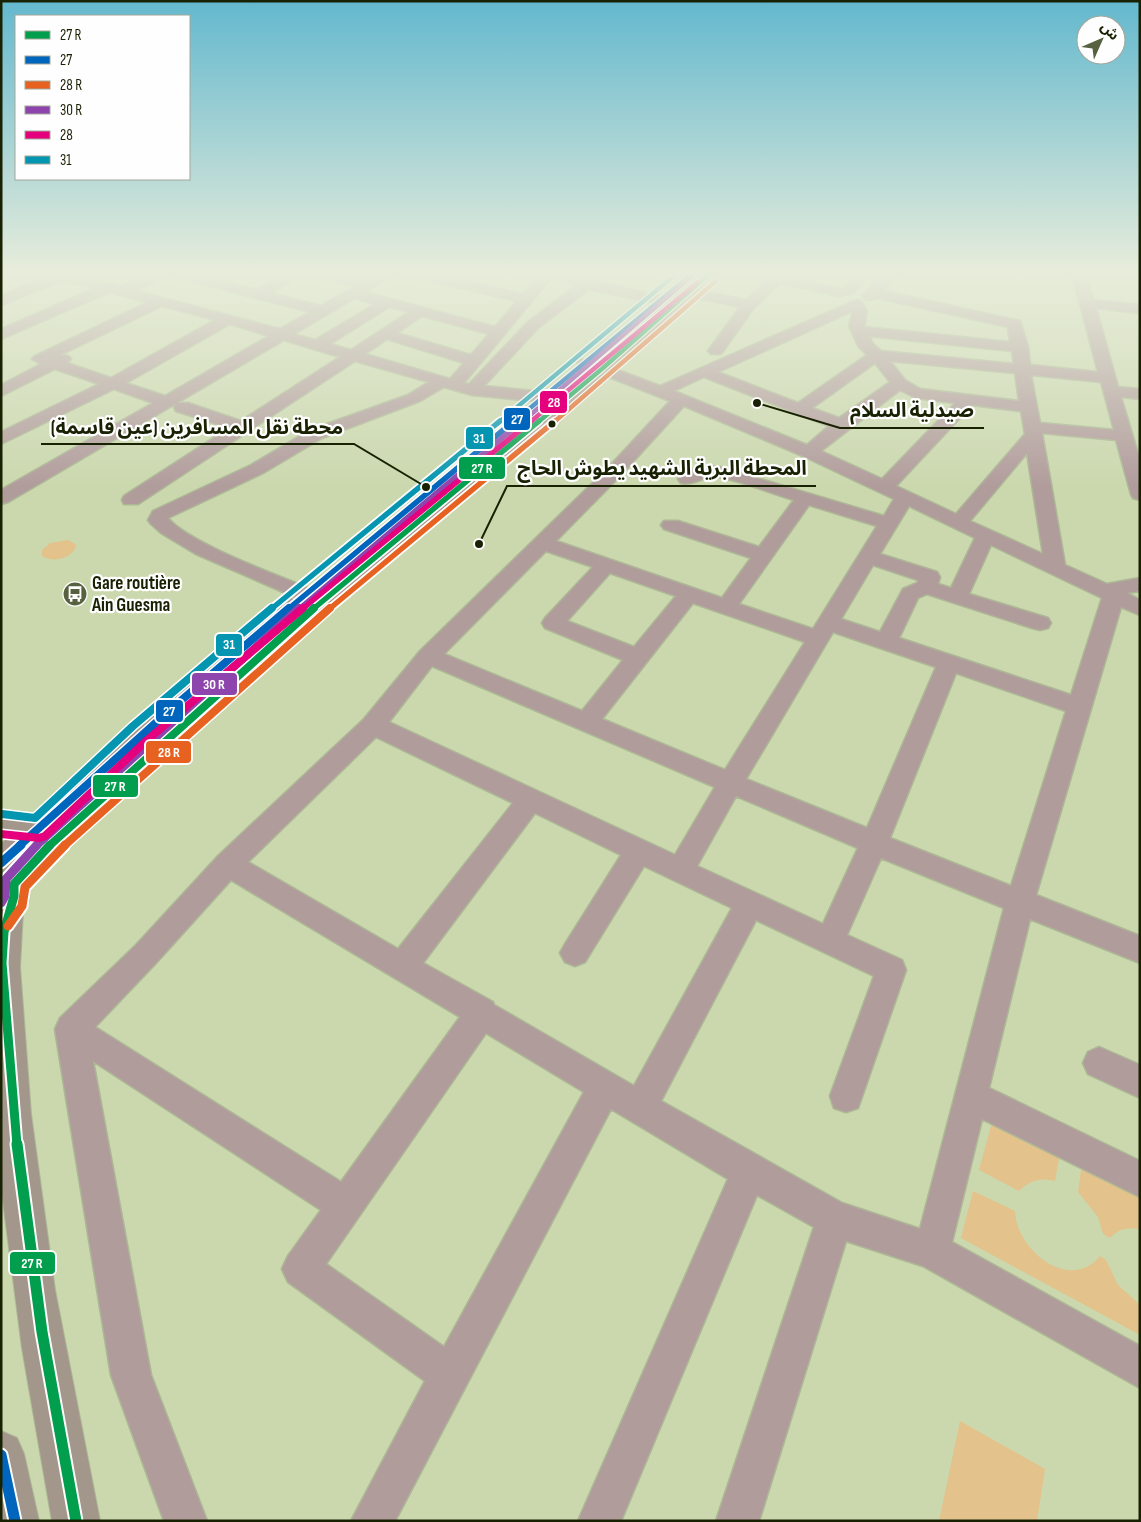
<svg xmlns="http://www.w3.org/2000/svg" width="1141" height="1522" viewBox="0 0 1141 1522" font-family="'Sofia Sans Condensed','Noto Sans Arabic',sans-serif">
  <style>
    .green { fill: #e3c28b }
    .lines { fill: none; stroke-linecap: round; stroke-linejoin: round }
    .minor-casing { stroke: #adb796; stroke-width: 3 }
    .major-casing { stroke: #adb796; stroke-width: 2 }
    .highway-casing { stroke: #adb796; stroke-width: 2 }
    .minor { fill: #b19c9c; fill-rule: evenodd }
    .major { fill: #a8968f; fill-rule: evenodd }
    .highway { fill: #a3978b; fill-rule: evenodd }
    .bus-1-far4-casing { stroke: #fefefe; stroke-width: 7 }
    .bus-1-far3-casing { stroke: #fefefe; stroke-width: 9 }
    .bus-1-far2-casing { stroke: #fefefe; stroke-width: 11 }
    .bus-1-far1-casing { stroke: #fefefe; stroke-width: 13 }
    .bus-1-casing { stroke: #fefefe; stroke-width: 15 }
    .bus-2-far4-casing { stroke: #fefefe; stroke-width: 7 }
    .bus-2-far3-casing { stroke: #fefefe; stroke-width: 9 }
    .bus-2-far2-casing { stroke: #fefefe; stroke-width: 11 }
    .bus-2-far1-casing { stroke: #fefefe; stroke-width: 13 }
    .bus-2-casing { stroke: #fefefe; stroke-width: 15 }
    .bus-3-far3-casing { stroke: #fefefe; stroke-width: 7 }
    .bus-3-far2-casing { stroke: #fefefe; stroke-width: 9 }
    .bus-3-far1-casing { stroke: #fefefe; stroke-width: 11 }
    .bus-3-casing { stroke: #fefefe; stroke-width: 13 }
    .bus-4-far3-casing { stroke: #fefefe; stroke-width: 7 }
    .bus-4-far2-casing { stroke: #fefefe; stroke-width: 9 }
    .bus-4-far1-casing { stroke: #fefefe; stroke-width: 11 }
    .bus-4-casing { stroke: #fefefe; stroke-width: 13 }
    .bus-5-far2-casing { stroke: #fefefe; stroke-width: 7 }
    .bus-5-far1-casing { stroke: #fefefe; stroke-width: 9 }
    .bus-5-casing { stroke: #fefefe; stroke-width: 11 }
    .bus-6-far2-casing { stroke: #fefefe; stroke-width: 7 }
    .bus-6-far1-casing { stroke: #fefefe; stroke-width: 9 }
    .bus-6-casing { stroke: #fefefe; stroke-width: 11 }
    .bus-1-far4 { stroke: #019f4d; stroke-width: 4.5 }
    .bus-1-far3 { stroke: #019f4d; stroke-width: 5.5 }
    .bus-1-far2 { stroke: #019f4d; stroke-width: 8 }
    .bus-1-far1 { stroke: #019f4d; stroke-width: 9 }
    .bus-1 { stroke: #019f4d; stroke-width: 11 }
    .bus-2-far4 { stroke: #0065bd; stroke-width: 4.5 }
    .bus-2-far3 { stroke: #0065bd; stroke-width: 5.5 }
    .bus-2-far2 { stroke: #0065bd; stroke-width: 8 }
    .bus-2-far1 { stroke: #0065bd; stroke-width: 9 }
    .bus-2 { stroke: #0065bd; stroke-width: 11 }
    .bus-3-far3 { stroke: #e76220; stroke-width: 4.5 }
    .bus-3-far2 { stroke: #e76220; stroke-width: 5.5 }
    .bus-3-far1 { stroke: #e76220; stroke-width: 8 }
    .bus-3 { stroke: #e76220; stroke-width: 9 }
    .bus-4-far3 { stroke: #8e44ad; stroke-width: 4.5 }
    .bus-4-far2 { stroke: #8e44ad; stroke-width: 5.5 }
    .bus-4-far1 { stroke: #8e44ad; stroke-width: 8 }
    .bus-4 { stroke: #8e44ad; stroke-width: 9 }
    .bus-5-far2 { stroke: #e5007d; stroke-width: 4.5 }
    .bus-5-far1 { stroke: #e5007d; stroke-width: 5.5 }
    .bus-5 { stroke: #e5007d; stroke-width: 8 }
    .bus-6-far2 { stroke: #0495b0; stroke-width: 4.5 }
    .bus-6-far1 { stroke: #0495b0; stroke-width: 5.5 }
    .bus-6 { stroke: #0495b0; stroke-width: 8 }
    .bus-dot { fill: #192103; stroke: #fefefe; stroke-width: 2 }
    .labels { text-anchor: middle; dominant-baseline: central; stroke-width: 4.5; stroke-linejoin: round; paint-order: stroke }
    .poi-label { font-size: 19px; font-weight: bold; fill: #192103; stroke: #fefefe; text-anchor: start }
    .leader { fill: none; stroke: #192103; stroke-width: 2 }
    .callout-dot { fill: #192103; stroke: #fefefe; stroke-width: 2 }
    .callout-label { font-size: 20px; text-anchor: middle; font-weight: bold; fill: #192103; stroke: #fefefe; stroke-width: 4.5; stroke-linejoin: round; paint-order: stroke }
    .line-badge { stroke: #fefefe; stroke-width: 2 }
    .badge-label { font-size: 14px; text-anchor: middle; font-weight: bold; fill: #fff }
  </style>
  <rect width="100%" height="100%" fill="#cbd8ae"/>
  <g class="green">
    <path d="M68,540L75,544L76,547C70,559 53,563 42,556V550L50,543Z"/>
    <path d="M993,1119L1060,1153L1055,1181C1040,1177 1029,1181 1019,1191L979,1170Z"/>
    <path d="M1082,1163L1140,1192V1229C1127,1228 1120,1228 1110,1238L1103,1234L1098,1217L1078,1192Z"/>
    <path d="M973,1191L1015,1211C1016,1250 1070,1293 1100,1256L1106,1260L1118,1285L1140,1305V1335L961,1238Z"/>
    <polygon points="960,1421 1045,1469 1037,1521 939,1521"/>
  </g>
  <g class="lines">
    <defs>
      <g id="minor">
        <path d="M53,274H73L122,287L149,274H166L136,291L280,329L310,312L176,277L174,274H197L257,290L285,274H302L271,293L321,306L356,286L315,277L313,274H339L366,280L376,274H393L365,292L495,327L517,301L414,277L412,274H436L523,294L541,274H569L585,279L592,274H607L598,282L666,297L668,300L661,304L589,289L538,328L484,386L544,392L552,397L550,400L544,402L472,395L444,387L420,401L322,438L263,473L168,518C188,543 279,576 311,589L315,594L311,599L304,601L196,554L161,533L151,524L148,520L153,511L251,465L310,430L408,395L429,382L355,361L138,504H124L122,500L124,496L229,428L176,411L174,407L176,403H188L241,421L340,357L284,340L8,502L1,504V490L153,403L114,389L1,444V432L99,384L55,369L1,396V385L41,364L32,359L35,356L148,302L109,292L1,339V329L95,288L63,280L1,305V296ZM552,277L577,285L528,322L469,384L464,383ZM355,298L375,304L315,340L294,334ZM162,306L215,320L111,378L67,363L71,359L68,356L60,355ZM389,307L409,312L351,350L330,344ZM422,316L489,334L471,355L397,333ZM230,324L269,336L165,396L126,383ZM387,339L464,363L450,379L365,354Z"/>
        <polygon points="748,274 789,274 787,277 842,289 855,274 869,274 853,293 839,296 780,283 754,308 721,354 711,354 708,351 740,307 683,295 681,292 688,288 746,300 767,281 750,277"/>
        <path d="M883,274H897L884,291L1020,321L1028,347L1030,365L1098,372L1072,274H1086L1093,300L1140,305V313L1096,308L1118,387L1140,389V399L1121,397L1140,461V500L1133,498L1131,494L1116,440L1042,433L1065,565L1107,584L1140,578V591L1127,593L1140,600V615L1121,607L1036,895L1140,936V963L1030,919L989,1088L1140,1161V1197L982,1119L952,1242L1140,1346V1388L923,1266L846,1241L759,1521H716L814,1227L757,1195L621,1521H578L728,1179L611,1109L395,1521H351L425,1381L288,1282L282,1269L288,1256L321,1210L93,1061L151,1375L207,1521H164L111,1375L55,1029L60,1018L136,945L218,856L364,719L420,651L607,469L670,401L581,366L578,363L581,360H591L660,386L856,300L861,301L867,311L864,327L1010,342L1008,327L877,298L870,300L865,299L863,296L865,293ZM853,311L849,326L859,347L867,355L798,403L718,372ZM869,336L1012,351L1014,364L881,351L873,344ZM890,361L1015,373L1019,401L920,389L905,380ZM875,363L890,382L839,418L812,408ZM1031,375L1101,382L1114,430L1040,423ZM704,377L829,426L807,445L674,391ZM900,390L916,398L955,403L882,479L821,451ZM972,405L1021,411L1025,434L956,514L896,486ZM684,406L803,456L894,499L884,516L720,467C705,466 688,465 678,479L681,483C694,486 704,475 718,477C743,481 769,493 794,500L759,547L678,521H664L661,525L664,529L751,558L722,598L556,541L619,477ZM1027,453L1043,554L970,521ZM809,505L877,526L813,629L739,604ZM909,506L975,538L951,588L938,584L940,577L937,572L880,554ZM991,545L1102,598L1071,695L899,638L918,598L927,594L1032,628L1040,630L1048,628L1051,623L1048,618L969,594ZM546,551L593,567L545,618L542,623L545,628L623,660L582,711L444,654ZM873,565L918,580L917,583L903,589L880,632L841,619ZM610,573L676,596L634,647L567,621ZM693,603L805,642L725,770L602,719ZM833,632L936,667L867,828L746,779ZM432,666L715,787L675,855L389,722ZM956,673L1066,711L1011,886L890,838ZM376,737L513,803L398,949L248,862ZM736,796L858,848L823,924L697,866ZM535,813L621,855L565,944L560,953L565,962L575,966L585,962L644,866L732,908L634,1086L494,1005L493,1002L423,963ZM881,858L1004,908L920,1229L842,1203L661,1101L756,920L874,976L830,1096L834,1108L846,1112L858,1108L906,970L902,960L847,935ZM231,880L460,1017L341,1182L95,1027L156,963ZM486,1033L584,1092L444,1347L326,1264Z"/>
        <polygon points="1099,1047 1140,1065 1140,1098 1088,1074 1083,1063 1088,1052"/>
      </g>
      <polygon id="major" points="700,274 716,274 609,372 331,605 61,853 25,893 14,897 3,893 1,844 130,727 282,601 290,598 298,601 301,606 597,364"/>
      <g id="highway">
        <polygon points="1,812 39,816 49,820 54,828 49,836 39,840 1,836"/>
        <polygon points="1,862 19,870 30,889 29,901 23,912 20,967 31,1114 55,1290 100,1521 52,1521 22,1348 1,1186"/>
        <polygon points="1,1431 17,1438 24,1454 39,1521 1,1521"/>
      </g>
    </defs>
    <use href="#minor" class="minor-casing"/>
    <use href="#major" class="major-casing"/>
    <use href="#highway" class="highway-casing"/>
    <use href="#minor" class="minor"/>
    <use href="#major" class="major"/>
    <use href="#highway" class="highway"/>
    <defs>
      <polyline id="bus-1-far4" points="537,423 603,368 709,274"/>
      <polyline id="bus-1-far3" points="312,610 539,421"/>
      <polyline id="bus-1-far2" points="49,846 314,608"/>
      <polyline id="bus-1-far1" points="17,1145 2,963 4,932 14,896 14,884 50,845"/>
      <polyline id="bus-1" points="17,1144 42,1332 76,1521"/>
      <polyline id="bus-2-far4" points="512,423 692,274"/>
      <polyline id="bus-2-far3" points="287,610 514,421"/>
      <polyline id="bus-2-far2" points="19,846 170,710 289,608"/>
      <polyline id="bus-2-far1" points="1,863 21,845"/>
      <polyline id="bus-2" points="1,1455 15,1521"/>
      <polyline id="bus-3-far3" points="553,423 716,281"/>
      <polyline id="bus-3-far2" points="328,610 555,421"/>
      <polyline id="bus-3-far1" points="64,846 330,608"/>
      <polyline id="bus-3" points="8,926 22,906 25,887 65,845"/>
      <polyline id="bus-4-far3" points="521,423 694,274"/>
      <polyline id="bus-4-far2" points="298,610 522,421"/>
      <polyline id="bus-4-far1" points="36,846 299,608"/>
      <polyline id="bus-4" points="1,903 5,896 6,879 37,845"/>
      <polyline id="bus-5-far2" points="529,423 698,282"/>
      <polyline id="bus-5-far1" points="301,610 531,421"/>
      <polyline id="bus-5" points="1,834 39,838 45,836 146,741 303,608"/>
      <polyline id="bus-6-far2" points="498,423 676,274"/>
      <polyline id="bus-6-far1" points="270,610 500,421"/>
      <polyline id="bus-6" points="2,814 35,818 133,726 272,608"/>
    </defs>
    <use href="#bus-1-far4" class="bus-1-far4-casing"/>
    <use href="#bus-1-far3" class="bus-1-far3-casing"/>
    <use href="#bus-1-far2" class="bus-1-far2-casing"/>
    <use href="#bus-1-far1" class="bus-1-far1-casing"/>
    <use href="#bus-1" class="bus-1-casing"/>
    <use href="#bus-2-far4" class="bus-2-far4-casing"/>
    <use href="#bus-2-far3" class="bus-2-far3-casing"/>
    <use href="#bus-2-far2" class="bus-2-far2-casing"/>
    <use href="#bus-2-far1" class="bus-2-far1-casing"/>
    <use href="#bus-2" class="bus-2-casing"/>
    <use href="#bus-3-far3" class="bus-3-far3-casing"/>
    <use href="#bus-3-far2" class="bus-3-far2-casing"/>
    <use href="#bus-3-far1" class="bus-3-far1-casing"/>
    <use href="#bus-3" class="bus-3-casing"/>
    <use href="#bus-4-far3" class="bus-4-far3-casing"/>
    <use href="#bus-4-far2" class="bus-4-far2-casing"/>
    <use href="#bus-4-far1" class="bus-4-far1-casing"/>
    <use href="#bus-4" class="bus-4-casing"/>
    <use href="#bus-5-far2" class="bus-5-far2-casing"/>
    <use href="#bus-5-far1" class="bus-5-far1-casing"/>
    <use href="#bus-5" class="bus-5-casing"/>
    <use href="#bus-6-far2" class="bus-6-far2-casing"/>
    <use href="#bus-6-far1" class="bus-6-far1-casing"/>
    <use href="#bus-6" class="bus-6-casing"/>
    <use href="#bus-1-far4" class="bus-1-far4"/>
    <use href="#bus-1-far3" class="bus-1-far3"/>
    <use href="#bus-1-far2" class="bus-1-far2"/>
    <use href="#bus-1-far1" class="bus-1-far1"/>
    <use href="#bus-1" class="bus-1"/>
    <use href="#bus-2-far4" class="bus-2-far4"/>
    <use href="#bus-2-far3" class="bus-2-far3"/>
    <use href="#bus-2-far2" class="bus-2-far2"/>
    <use href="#bus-2-far1" class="bus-2-far1"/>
    <use href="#bus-2" class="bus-2"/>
    <use href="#bus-3-far3" class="bus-3-far3"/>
    <use href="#bus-3-far2" class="bus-3-far2"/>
    <use href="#bus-3-far1" class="bus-3-far1"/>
    <use href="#bus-3" class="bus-3"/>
    <use href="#bus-4-far3" class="bus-4-far3"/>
    <use href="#bus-4-far2" class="bus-4-far2"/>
    <use href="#bus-4-far1" class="bus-4-far1"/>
    <use href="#bus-4" class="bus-4"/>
    <use href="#bus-5-far2" class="bus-5-far2"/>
    <use href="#bus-5-far1" class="bus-5-far1"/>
    <use href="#bus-5" class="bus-5"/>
    <use href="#bus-6-far2" class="bus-6-far2"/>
    <use href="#bus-6-far1" class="bus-6-far1"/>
    <use href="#bus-6" class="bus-6"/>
  </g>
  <linearGradient id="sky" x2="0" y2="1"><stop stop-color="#63b8ce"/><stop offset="0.56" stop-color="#e8eddb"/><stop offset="1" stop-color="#e8eddb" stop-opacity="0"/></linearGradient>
  <rect width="1141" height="487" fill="url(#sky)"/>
  <defs>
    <symbol id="bus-disc" viewBox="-11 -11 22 22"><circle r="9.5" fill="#57613f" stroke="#fefefe"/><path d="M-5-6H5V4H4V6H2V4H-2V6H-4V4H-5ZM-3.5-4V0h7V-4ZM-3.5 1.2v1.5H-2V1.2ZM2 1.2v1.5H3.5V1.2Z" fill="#fff"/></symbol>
  </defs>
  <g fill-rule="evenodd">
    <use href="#bus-disc" x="61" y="580" width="28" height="28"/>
  </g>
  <circle class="bus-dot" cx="552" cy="424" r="4.5"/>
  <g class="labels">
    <g class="poi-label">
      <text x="92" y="583">Gare routière<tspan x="92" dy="22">Ain Guesma</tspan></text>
    </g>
  </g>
  <path class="leader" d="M757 403L840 428H984M426 487L354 444H41M479 544L507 486H816"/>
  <g class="callout-dot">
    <circle cx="757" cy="403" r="5"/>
    <circle cx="426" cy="487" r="5"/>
    <circle cx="479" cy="544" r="5"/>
  </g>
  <g class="callout-label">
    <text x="912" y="417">صيدلية السلام</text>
    <text x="197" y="434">محطة نقل المسافرين (عين قاسمة)</text>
    <text x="662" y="475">المحطة البرية الشهيد يطوش الحاج</text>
  </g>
  <g class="line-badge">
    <rect x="539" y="390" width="29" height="24" rx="5" fill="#e5007d"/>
    <rect x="503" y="407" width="28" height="24" rx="5" fill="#0065bd"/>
    <rect x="465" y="426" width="29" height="24" rx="5" fill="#0495b0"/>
    <rect x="458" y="456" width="48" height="24" rx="5" fill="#019f4d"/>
    <rect x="215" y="633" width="28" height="24" rx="5" fill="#0495b0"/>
    <rect x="191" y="672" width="47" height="24" rx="5" fill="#8e44ad"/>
    <rect x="155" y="699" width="29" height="24" rx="5" fill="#0065bd"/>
    <rect x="145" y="740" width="47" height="24" rx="5" fill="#e76220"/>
    <rect x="92" y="774" width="47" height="24" rx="5" fill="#019f4d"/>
    <rect x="9" y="1251" width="47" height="24" rx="5" fill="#019f4d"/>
  </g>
  <g class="badge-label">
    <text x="554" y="407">28</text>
    <text x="517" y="424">27</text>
    <text x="479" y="443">31</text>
    <text x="482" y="473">27 R</text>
    <text x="229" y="649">31</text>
    <text x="214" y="689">30 R</text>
    <text x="169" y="716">27</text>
    <text x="169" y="757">28 R</text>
    <text x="115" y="791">27 R</text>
    <text x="32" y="1268">27 R</text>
  </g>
  <rect width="1141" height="1522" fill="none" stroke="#192103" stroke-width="5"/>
  <rect x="15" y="15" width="175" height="165" fill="#fefefe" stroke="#a2a69a"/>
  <rect x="25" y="31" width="25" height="8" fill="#019f4d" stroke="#a2a69a"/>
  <text x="60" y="40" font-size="15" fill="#192103">27 R</text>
  <rect x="25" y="56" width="25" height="8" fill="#0065bd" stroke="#a2a69a"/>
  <text x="60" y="65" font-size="15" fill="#192103">27</text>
  <rect x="25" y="81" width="25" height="8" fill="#e76220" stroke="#a2a69a"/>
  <text x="60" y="90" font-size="15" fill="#192103">28 R</text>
  <rect x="25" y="106" width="25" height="8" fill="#8e44ad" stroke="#a2a69a"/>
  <text x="60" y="115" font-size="15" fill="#192103">30 R</text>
  <rect x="25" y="131" width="25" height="8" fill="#e5007d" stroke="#a2a69a"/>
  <text x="60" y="140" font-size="15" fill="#192103">28</text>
  <rect x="25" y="156" width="25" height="8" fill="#0495b0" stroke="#a2a69a"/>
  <text x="60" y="165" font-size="15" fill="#192103">31</text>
  <g transform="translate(1101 40) rotate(45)"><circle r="24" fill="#fefefe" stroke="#a2a69a"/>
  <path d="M0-4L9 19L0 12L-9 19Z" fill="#57613f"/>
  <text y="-8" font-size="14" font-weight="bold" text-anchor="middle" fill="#192103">ش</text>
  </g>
</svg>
